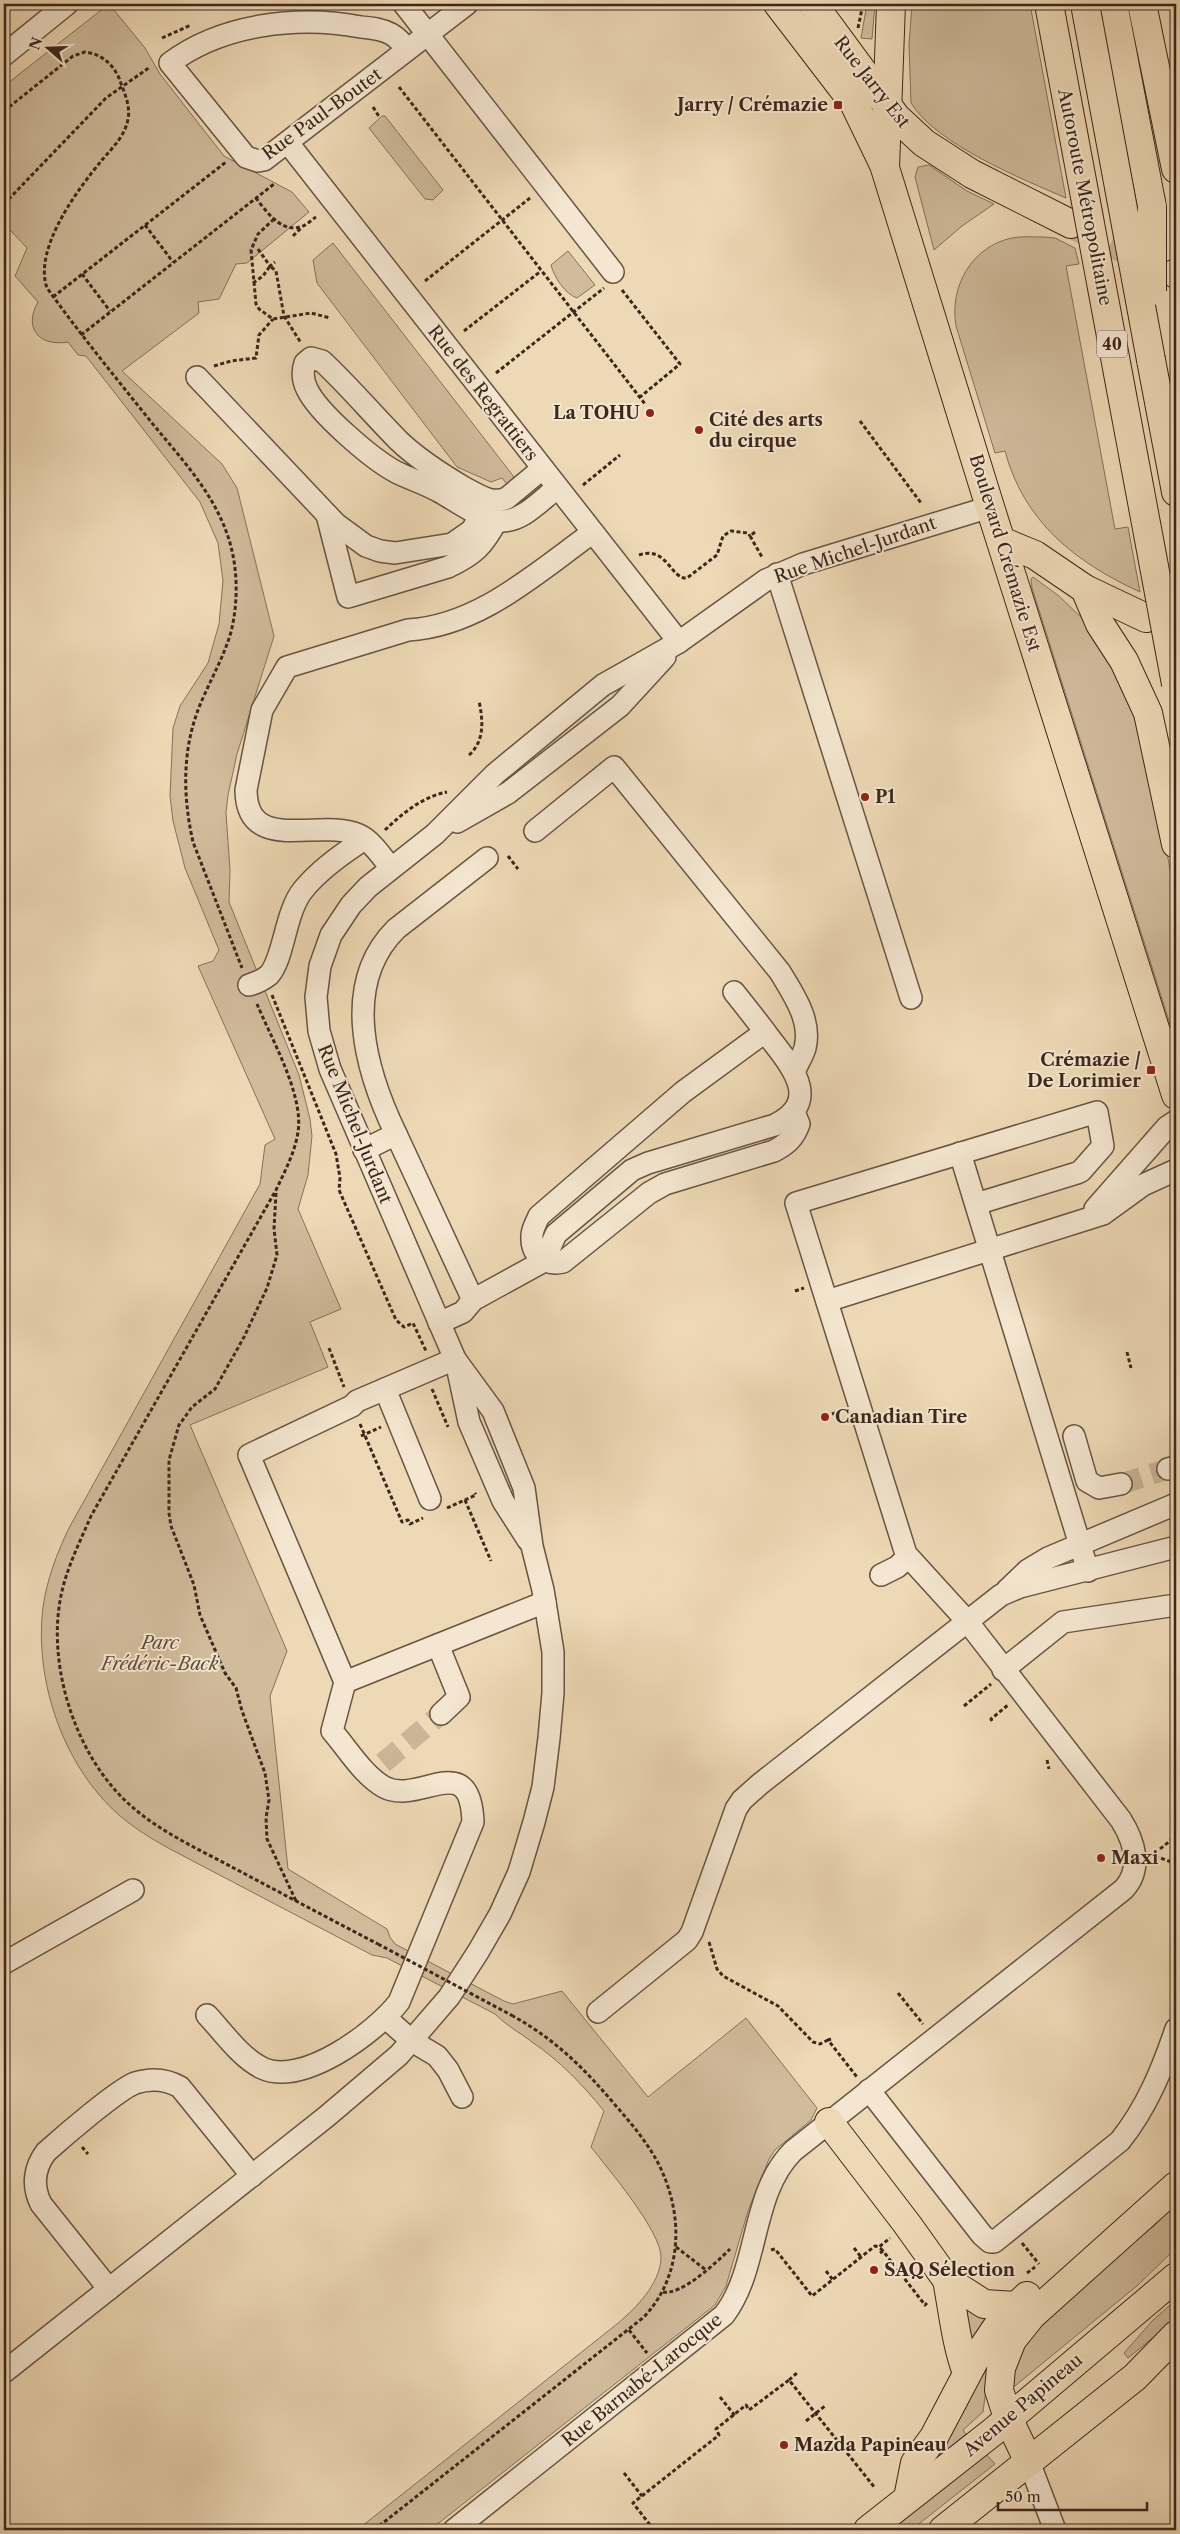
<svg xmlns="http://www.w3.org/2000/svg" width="1180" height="2534" viewBox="0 0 1180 2534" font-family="'Libre Caslon Text',serif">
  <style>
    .green { fill: #d0bb9b; stroke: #86715a }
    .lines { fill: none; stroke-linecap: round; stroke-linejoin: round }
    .minor-tunnel { stroke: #cab597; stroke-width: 21; stroke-dasharray: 21 11; stroke-linecap: butt }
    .major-tunnel { stroke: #cab597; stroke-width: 28; stroke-dasharray: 28 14; stroke-linecap: butt }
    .minor-casing { stroke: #685441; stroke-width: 24 }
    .major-casing { stroke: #3c271a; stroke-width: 30 }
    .highway-casing { stroke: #3c271a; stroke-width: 30 }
    .path { stroke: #3c271a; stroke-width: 3; stroke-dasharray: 4 2.5; stroke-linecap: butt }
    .minor { stroke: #f4e6d0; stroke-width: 21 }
    .major { stroke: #eed9b6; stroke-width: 28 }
    .highway { stroke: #eed9b6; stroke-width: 28 }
    .highway-bridge-casing { stroke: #3c271a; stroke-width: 30; stroke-linecap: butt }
    .path-bridge { stroke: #3c271a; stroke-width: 3; stroke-dasharray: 4 2.5; stroke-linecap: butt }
    .highway-bridge { stroke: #eed9b6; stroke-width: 28 }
    .poi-dot { fill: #8f2418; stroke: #f4e6d0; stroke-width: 2 }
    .labels { text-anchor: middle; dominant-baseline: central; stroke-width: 4; stroke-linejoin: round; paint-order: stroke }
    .shield { fill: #f4e6d0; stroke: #736051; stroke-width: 1 }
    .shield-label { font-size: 16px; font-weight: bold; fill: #3c271a }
    .street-label { font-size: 18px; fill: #3c271a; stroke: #f4e6d0 }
    .poi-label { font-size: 18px; font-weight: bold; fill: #3c271a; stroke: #f4e6d0; text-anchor: start }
    .park-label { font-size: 18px; font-style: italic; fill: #614c3a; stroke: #f4e6d0 }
  </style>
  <rect width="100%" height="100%" fill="#eed9b6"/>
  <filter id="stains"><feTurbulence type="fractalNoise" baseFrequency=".004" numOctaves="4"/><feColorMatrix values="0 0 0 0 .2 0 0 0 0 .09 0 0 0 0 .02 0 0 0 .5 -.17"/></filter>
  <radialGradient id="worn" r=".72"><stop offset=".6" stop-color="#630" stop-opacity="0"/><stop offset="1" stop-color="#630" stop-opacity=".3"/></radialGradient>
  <g class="green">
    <path d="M109,4L145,48L160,74L224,156L292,192L309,212L247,263L236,264L219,299L198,302L199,313L122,371L222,464L237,488L274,636L237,754L228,795L226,813L230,870L229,902L299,1075L310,1119L312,1136L308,1175L298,1209L341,1309L310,1322L328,1367L190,1425L287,1651L270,1696L288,1869L387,1929L390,1937L395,1944L504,2001L513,2004L562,1991L648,2097L746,2018L817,2108L811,2120L775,2150L769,2159L748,2211L726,2286L715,2305L430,2530H357L617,2324C636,2308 660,2284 661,2258C662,2232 608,2169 591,2147L604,2111C583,2085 560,2061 532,2042C519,2032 507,2026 495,2014L387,1958L372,1955L170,1849C152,1839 135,1829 119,1815C63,1766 34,1680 43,1607C47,1579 57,1553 69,1528L260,1184L265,1145L275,1139L198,966L213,961L219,950L185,868L173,821L170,796L173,728L180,706L208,663L219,624L223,581L218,543L200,502L86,356L78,355L68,342C39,347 23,328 38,302L15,276L27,248L10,230L4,236V86Z"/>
    <polygon points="867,4 875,4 872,39 861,38"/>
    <path d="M912,4H1030L1066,198C1022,179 936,144 911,103L909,45Z"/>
    <polygon points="382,116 385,116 443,190 433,200 425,199 369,128"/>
    <polygon points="929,165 967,191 994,204 962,226 934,250 915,177 918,167"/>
    <path d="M1043,237L1055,238L1075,248L1079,264L1066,266L1115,529L1128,527L1140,592C1075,562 1024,522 1005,451L995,453L956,326C949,287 972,246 1012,238C1022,236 1033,237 1043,237Z"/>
    <polygon points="333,243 514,477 510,488 502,478 491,482 457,467 317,283 313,260"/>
    <path d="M568,251L595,285L577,298C565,294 554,277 551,265Z"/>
    <polygon points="1033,577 1059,596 1085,621 1132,696 1163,831 1176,902 1176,1043 1032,588 1031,579"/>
    <polygon points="1176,2204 1176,2248 1138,2285 1010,2390 1020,2341 1093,2273 1154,2226"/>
    <polygon points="1176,2300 1176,2319 1128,2358 1124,2353 1153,2320"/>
    <polygon points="964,2304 990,2316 976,2342 967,2340"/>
    <polygon points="990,2360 983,2412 963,2430 966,2434 924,2468"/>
    <polygon points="986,2454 995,2464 911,2530 890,2530"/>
  </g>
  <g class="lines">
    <g class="minor-tunnel">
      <polyline points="1121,1484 1168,1469"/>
      <polyline points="383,1763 441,1714"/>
    </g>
    <polyline class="major-tunnel" points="1073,225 1149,261"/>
    <defs>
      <g id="minor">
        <polyline points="404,4 613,272"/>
        <path d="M407,50C403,44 398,38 391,34C382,29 371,28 361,27C298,15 222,24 170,63L246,157L258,161L264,160L467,4"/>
        <polyline points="4,55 67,4"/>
        <polyline points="288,143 679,642"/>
        <polyline points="197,377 336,524 366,546 380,551 395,553 452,544 472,530 488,502"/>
        <path d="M542,469L507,498C493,505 478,495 465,488C441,474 419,460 399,441C373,415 349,386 322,361L311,358L305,363C302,372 303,381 307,389C318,413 372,459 396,472C410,479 426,484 440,492C458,502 481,520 502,521C523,521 541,500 557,488"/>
        <path d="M327,515L348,597L448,567C475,554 483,546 497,520"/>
        <polyline points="777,574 911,998"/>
        <polyline points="457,822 508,793 620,706 665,657"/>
        <path d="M535,831L614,767L780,972C793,994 812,1020 805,1048C803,1055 798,1063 795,1070"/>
        <path d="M391,868C382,857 372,841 359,835C320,817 247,856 246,790L262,710L287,667L408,630C479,626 536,573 592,533"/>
        <path d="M249,985C256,983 263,980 269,975C284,959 285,912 303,890C319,870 343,853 365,839"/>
        <path d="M765,1032L683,1092L539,1216C536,1223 531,1231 532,1239C532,1256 548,1266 563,1262L649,1193L665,1184L774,1151C787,1144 794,1138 799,1124L794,1112"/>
        <polyline points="396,1134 473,1300"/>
        <path d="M364,1150L396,1134C366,1072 340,985 396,929L487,858"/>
        <polyline points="960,1153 1088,1571"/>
        <polyline points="1095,1209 1167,1127 1176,1121"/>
        <polyline points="827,1301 1103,1214 1143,1185 1176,1170"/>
        <path d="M439,1323L463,1312L473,1300L544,1261L556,1234L632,1170L648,1163L775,1125C823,1101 791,1066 769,1037C758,1022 746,1007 734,992"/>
        <polyline points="455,1359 357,1401 352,1406 249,1455 345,1682 545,1602"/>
        <polyline points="457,1366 469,1422 503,1501 528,1540"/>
        <polyline points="385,1389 430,1499"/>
        <polyline points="1074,1436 1087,1481 1099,1488 1121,1484"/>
        <polyline points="1168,1469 1176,1467"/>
        <polyline points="881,1575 897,1567 908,1557"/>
        <polyline points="1007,1590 1028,1570 1048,1558 1176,1504"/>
        <polyline points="438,1645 459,1697 441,1714"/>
        <polyline points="1003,1670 1063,1622 1176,1605"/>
        <polyline points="4,1963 133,1890"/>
        <polyline points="598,2012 687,1940 692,1932 736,1809 742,1800 760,1784 1001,1595 1020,1587 1176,1547"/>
        <path d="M207,2015C223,2032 240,2057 262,2068C302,2087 375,2033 399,2002L473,1822C470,1747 419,1806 384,1787C363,1775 347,1748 332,1731L345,1682"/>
        <polyline points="386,2018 412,2041 437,2056 448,2070 462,2097"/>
        <path d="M869,2090L982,2235L990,2242H994L1120,2141C1147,2107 1162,2070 1176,2029"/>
        <path d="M109,2289L41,2204C32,2186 34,2168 46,2152C64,2136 116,2091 135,2083C151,2078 166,2079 180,2087L252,2176"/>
        <polyline points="4,2372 326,2117 399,2055 449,1997 478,1952 500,1914 519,1872 534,1822 543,1787 549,1738 553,1693 553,1652 543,1590 532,1546 524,1488 493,1411 455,1359 330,1069 319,1031 316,997 320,966 331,935 351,905 368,887 435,834 495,774 603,685 679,642 766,580 803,564 990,507"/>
        <polyline points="1029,2462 1055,2530"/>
        <path d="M454,2530L724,2315C760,2268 750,2194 793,2151L1124,1889C1143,1868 1134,1841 1121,1820L967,1621L906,1554L796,1203L1097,1112L1103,1146L1081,1171L1077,1173L976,1204"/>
      </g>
      <g id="major">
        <polyline points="778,4 854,103 884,165"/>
        <polyline points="813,4 896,117 924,143 972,174 1071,224"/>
        <polyline points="891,4 885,168 990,507 1176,1095"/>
        <polyline points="1142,4 1176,169"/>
        <polyline points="1176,273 1176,274"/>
        <polyline points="1001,541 1035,555 1085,589 1146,618"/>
        <polyline points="829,2122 907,2224 947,2280 984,2304 1016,2306"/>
        <path d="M947,2280C953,2311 956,2344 967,2373"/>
        <polyline points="1029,2462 1008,2418 999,2390 1001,2368 1012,2340 1032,2315 1176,2186"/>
        <polyline points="908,2498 915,2463 934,2437 974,2361 1001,2321 1027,2296"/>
        <polyline points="868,2530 994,2431 1176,2277"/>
        <polyline points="943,2530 1135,2377 1176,2335"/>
      </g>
      <g id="highway">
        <polyline points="1113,4 1152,207"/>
        <polyline points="1151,360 1176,492"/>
        <polyline points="1085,589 1100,624 1124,661 1148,713 1176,844"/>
      </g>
    </defs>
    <use href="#minor" class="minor-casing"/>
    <use href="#major" class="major-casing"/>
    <use href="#highway" class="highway-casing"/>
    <g class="path">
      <polyline points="858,28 863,4"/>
      <polyline points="162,38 191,25"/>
      <polyline points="399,87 645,404"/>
      <polyline points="373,107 380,118"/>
      <path d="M4,111L73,56L85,52C101,54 112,63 119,78C123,90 131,105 128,119C125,136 113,147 102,160C78,189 33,249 47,288C80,334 116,378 152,423C179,456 211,490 226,531C238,562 239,600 231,632C224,656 213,675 203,698C182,744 182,793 193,842L242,968"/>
      <path d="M256,198C265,210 281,233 300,227C306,226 311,220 316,217"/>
      <polyline points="4,204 106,98 150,67"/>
      <polyline points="274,219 258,234 251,250 256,304 259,309 273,319 311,313 330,318"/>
      <polyline points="145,225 173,262"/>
      <polyline points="293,236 301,228"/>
      <polyline points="258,249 270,266 275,262"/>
      <polyline points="82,274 110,311"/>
      <polyline points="425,281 530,198"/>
      <polyline points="253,283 263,276 270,266 276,271 284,316 301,343"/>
      <polyline points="622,290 680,364 640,397"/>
      <polyline points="53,297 226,162"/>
      <polyline points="464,331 541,271"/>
      <polyline points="81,335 274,184"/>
      <polyline points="214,366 231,361 256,358 259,335 273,319"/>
      <polyline points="496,373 604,288"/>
      <polyline points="860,421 921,503"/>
      <polyline points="583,485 620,455"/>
      <polyline points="755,532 750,536 762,557"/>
      <path d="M639,555C667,545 671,580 687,578L717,555L723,536L731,531L748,533L750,536"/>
      <path d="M469,755C485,741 483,720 479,701"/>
      <path d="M385,830C403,813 422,797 447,792"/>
      <polyline points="508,856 518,869"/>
      <polyline points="272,995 336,1154 340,1178 339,1190 396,1320 404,1327 413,1323 426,1351"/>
      <path d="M257,1004C271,1038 304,1095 298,1132C295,1152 285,1171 276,1190L91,1516C79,1544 65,1571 60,1601C48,1670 77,1758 130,1805C159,1831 196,1848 230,1866C279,1892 328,1918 378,1944"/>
      <polyline points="276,1193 274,1229 277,1255 267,1288 244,1337 215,1389 192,1407 179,1425 169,1460 169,1513 171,1526 194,1585 200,1615 225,1673 236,1688 242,1711 265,1773 269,1800 266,1818 267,1839 296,1901"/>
      <polyline points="795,1291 804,1288"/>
      <polyline points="329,1348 344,1387"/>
      <polyline points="1127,1352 1131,1368"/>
      <polyline points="432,1389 448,1427"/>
      <polyline points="832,1414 841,1411"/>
      <polyline points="360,1424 402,1522 408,1520 410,1524 423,1518"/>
      <polyline points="361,1436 381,1427"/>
      <polyline points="465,1500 491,1561"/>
      <polyline points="447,1508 476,1495 475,1493"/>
      <polyline points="964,1706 991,1684"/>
      <polyline points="992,1721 991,1719 1008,1705"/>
      <polyline points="1047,1760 1049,1769"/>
      <polyline points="1176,1841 1174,1860 1176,1867"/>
      <polyline points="1155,1853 1176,1836"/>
      <polyline points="1155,1856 1174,1863"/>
      <polyline points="709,1942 717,1969 723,1976 778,2006 813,2042 820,2044 828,2040"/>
      <polyline points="898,1993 923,2024"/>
      <polyline points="831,2039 828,2040 857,2077"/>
      <polyline points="82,2147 88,2154"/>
      <polyline points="1022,2243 1039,2264"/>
      <polyline points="676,2247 706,2270"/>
      <polyline points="854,2248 861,2257"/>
      <polyline points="771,2250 775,2249 812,2296 875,2246 879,2247"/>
      <polyline points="883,2251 879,2247 890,2238"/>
      <polyline points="880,2253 883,2251 925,2305 927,2303"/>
      <polyline points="826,2271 833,2280"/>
      <polyline points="1027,2273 1035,2267"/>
      <path d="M663,2292C681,2296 717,2262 730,2249"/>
      <polyline points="629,2330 647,2353"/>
      <polyline points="789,2380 798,2372"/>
      <polyline points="720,2397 736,2417"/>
      <polyline points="806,2421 825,2406"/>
      <polyline points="843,2448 853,2440"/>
      <polyline points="624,2473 642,2496"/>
      <path d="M374,2530L644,2317C684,2274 684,2212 657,2161C646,2141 631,2123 616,2106C585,2069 556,2040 513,2016"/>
      <polyline points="654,2530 633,2503 719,2435 716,2429 746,2405 749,2410 789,2380 875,2488"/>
    </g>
    <use href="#minor" class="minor"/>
    <use href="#major" class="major"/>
    <use href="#highway" class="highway"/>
    <defs>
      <g id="highway-bridge">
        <polyline points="1049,4 1176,684"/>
        <polyline points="1085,4 1151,360"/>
        <polyline points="1152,291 1152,207"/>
      </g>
    </defs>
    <use href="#highway-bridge" class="highway-bridge-casing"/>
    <polyline class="path-bridge" points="378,1944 513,2016"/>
    <use href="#highway-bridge" class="highway-bridge"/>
  </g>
  <g class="poi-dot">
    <rect x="833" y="100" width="10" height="10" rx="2.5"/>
    <circle cx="650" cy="413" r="5"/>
    <circle cx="699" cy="430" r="5"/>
    <circle cx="865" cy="797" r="5"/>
    <rect x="1146" y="1065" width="10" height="10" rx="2.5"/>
    <circle cx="825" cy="1417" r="5"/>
    <circle cx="1101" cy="1858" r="5"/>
    <circle cx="874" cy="2270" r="5"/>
    <circle cx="784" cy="2445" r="5"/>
  </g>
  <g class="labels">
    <rect class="shield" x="1097" y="330.5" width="30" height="27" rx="4"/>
    <g class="shield-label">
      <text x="1112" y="344">40</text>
    </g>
    <g class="street-label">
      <text transform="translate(872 82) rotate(52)">Rue Jarry Est</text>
      <text transform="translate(322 114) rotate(-36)">Rue Paul-Boutet</text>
      <text transform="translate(1085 197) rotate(79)">Autoroute Métropolitaine</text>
      <text transform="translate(483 393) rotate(52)">Rue des Regrattiers</text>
      <text transform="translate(855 550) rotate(-19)">Rue Michel-Jurdant</text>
      <text transform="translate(1005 553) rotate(73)">Boulevard Crémazie Est</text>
      <text transform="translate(355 1124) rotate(68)">Rue Michel-Jurdant</text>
      <text transform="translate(642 2380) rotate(-39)">Rue Barnabé-Larocque</text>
      <text transform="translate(1023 2405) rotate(-40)">Avenue Papineau</text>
    </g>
    <g class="poi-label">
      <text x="828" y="105" text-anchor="end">Jarry / Crémazie</text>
      <text x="640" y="413" text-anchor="end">La TOHU</text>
      <text x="709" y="420">Cité des arts<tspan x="709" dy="21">du cirque</tspan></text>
      <text x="875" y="797">P1</text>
      <text x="1141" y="1060" text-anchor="end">Crémazie /<tspan x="1141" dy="21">De Lorimier</tspan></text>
      <text x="835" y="1417">Canadian Tire</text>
      <text x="1111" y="1858">Maxi</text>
      <text x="884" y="2270">SAQ Sélection</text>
      <text x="794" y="2445">Mazda Papineau</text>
    </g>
    <g class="park-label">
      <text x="160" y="1643">Parc<tspan x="160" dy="21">Frédéric-Back</tspan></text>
    </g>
  </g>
  <rect width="1180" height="2534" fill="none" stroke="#eed9b6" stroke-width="20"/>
  <rect x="5" y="5" width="1170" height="2524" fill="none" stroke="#3c271a" stroke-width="2.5"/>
  <rect x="10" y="10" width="1160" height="2514" fill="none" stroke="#3c271a"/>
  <g transform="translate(48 48) rotate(290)" stroke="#f4e6d0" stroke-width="4" paint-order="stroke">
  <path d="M0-4L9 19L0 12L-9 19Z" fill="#3c271a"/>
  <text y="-8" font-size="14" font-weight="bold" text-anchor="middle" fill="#3c271a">N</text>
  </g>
  <path d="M998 2502v8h149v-8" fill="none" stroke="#3c271a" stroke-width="2.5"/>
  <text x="1005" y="2502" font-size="15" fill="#3c271a" stroke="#f4e6d0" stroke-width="4" paint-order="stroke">50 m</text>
  <rect width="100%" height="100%" filter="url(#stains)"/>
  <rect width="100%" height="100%" fill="url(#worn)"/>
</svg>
